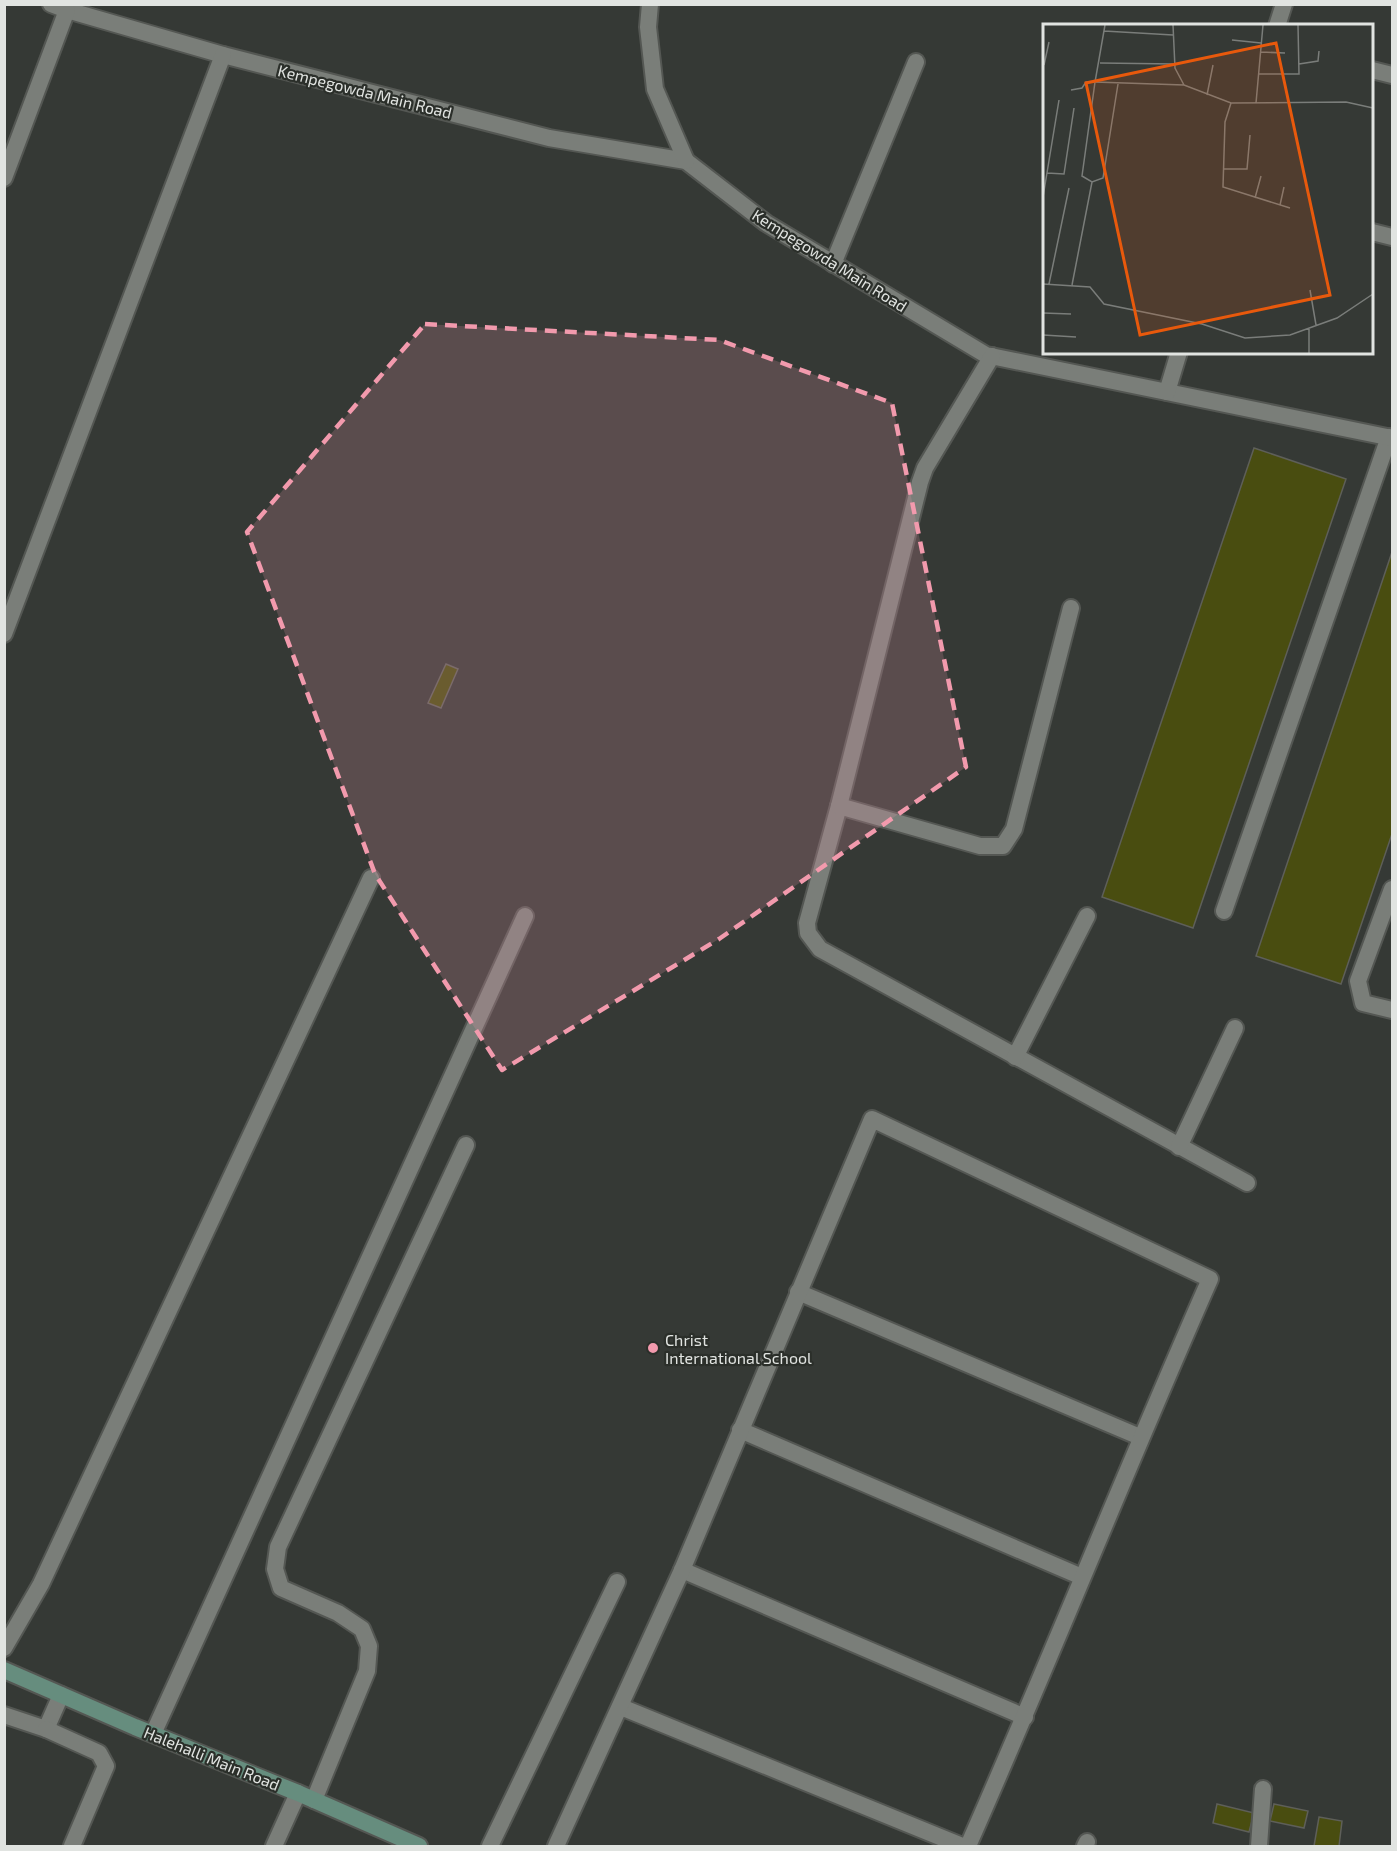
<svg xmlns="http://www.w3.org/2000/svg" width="1397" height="1851" viewBox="0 0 1397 1851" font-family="'Exo 2',sans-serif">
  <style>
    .building { fill: #494d10; stroke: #5e5f59; stroke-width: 1.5 }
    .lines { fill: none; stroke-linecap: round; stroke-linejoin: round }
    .service-casing { stroke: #545753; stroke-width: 20 }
    .minor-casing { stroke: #545753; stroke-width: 20 }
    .secondary-casing { stroke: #545753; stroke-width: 20 }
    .service { stroke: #7a7e79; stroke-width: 16 }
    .minor { stroke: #7a7e79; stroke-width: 16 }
    .secondary { stroke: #668d7e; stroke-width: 16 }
    .marked { fill: #f29aad; fill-opacity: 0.2; stroke: #f29aad; stroke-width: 4.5; stroke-dasharray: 12 8; stroke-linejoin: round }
    .poi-dot { fill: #f29aad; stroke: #2b2f2a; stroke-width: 2 }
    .labels { text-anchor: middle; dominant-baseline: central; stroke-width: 4.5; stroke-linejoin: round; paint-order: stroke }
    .street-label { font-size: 16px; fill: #e1e4e1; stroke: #2b2f2a }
    .poi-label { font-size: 16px; fill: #e1e4e1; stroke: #2b2f2a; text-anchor: start }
    .inset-road { fill: none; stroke: #7a7d7a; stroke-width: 1.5 }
    .view { fill: #e8590c; fill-opacity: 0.15; stroke: #e8590c; stroke-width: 3 }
    .inset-edge { fill: none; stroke: #e1e4e1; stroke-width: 3 }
  </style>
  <rect width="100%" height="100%" fill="#353935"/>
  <g class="building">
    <polygon points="1254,448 1346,479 1193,928 1102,897"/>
    <polygon points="1392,552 1392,834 1341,984 1256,956"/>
    <polygon points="446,664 458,669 441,708 428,703"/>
    <polygon points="1217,1804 1254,1813 1249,1832 1213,1823"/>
    <polygon points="1274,1804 1308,1811 1304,1828 1270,1821"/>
    <polygon points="1319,1817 1342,1821 1339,1846 1314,1846"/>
  </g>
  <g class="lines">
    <defs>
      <g id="service">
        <polyline points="1392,889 1358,981 1363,1003 1392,1010"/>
        <polyline points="1224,911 1389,437"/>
        <polyline points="798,1292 1140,1437"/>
        <polyline points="740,1430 1082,1577"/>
        <polyline points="682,1570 1025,1717"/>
        <polyline points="4,1648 41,1584 371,878"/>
        <polyline points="621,1707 962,1846"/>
        <polyline points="4,1715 46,1729 61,1695"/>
        <polyline points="46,1729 99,1753 106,1766 72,1846"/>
        <polyline points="153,1734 525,916"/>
        <polyline points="314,1800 367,1671 369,1646 362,1629 338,1613 281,1588 275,1569 278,1547 466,1145"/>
        <polyline points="274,1846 298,1793"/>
        <polyline points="490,1846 617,1582"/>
        <path d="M556,1846L682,1570L872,1119L1210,1279C1127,1467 1051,1658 968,1846"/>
        <polyline points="1085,1846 1087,1842"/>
      </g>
      <g id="minor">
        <polyline points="70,4 67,10 223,55 549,138 686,161 766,223 986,355 1392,438"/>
        <polyline points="650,4 648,27 655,89 686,161"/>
        <polyline points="1277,26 1284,4"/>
        <polyline points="1372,70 1392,75"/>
        <polyline points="4,178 67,10 51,4"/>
        <polyline points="1372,232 1392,237"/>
        <polyline points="833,264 916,62"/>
        <polyline points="992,356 925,468 920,482 839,806 807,923 808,933 820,949 1247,1183"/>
        <polyline points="1167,392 1179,352"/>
        <polyline points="4,634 223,55"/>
        <polyline points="839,806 980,846 1003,846 1014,829 1071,608"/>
        <polyline points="1015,1057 1087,916"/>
        <polyline points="1179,1147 1235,1028"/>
        <polyline points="1259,1846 1263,1789"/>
      </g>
      <polyline id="secondary" points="4,1670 135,1727 298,1793 419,1846"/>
    </defs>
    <use href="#service" class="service-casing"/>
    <use href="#minor" class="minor-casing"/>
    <use href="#secondary" class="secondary-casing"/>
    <use href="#service" class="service"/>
    <use href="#minor" class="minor"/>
    <use href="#secondary" class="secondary"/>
  </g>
  <path class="marked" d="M425,324L719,340L892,403L966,767L719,939L502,1070L375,874L247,532Z"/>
  <circle class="poi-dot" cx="653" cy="1348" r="6"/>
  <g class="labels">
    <g class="street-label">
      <text transform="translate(365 91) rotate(14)">Kempegowda Main Road</text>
      <text transform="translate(830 260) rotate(32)">Kempegowda Main Road</text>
      <text transform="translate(212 1758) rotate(22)">Halehalli Main Road</text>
    </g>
    <g class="poi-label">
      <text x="665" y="1339">Christ<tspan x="665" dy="18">International School</tspan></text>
    </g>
  </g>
  <g transform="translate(1043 24)">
    <rect width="330" height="330" fill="#353935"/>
    <path class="inset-road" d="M62,1L52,58L141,61L188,79L303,78L330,84M130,1L132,44L141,61M61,7L130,11M189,16L218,19M218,28L242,29M57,39L132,40M256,40L275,37L276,27M1,41L6,18M216,50H256L255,1M28,66L39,64L43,58H52L39,152L49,158L60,154L75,60M164,71L170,41M188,79L182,98L180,163L247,184M213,79L220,1M181,145H204L207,111M4,149L21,150L31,84M0,173L16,76M212,174L218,152M237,181L241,163M0,260L47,263L61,280L159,300L202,314L247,311L294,294L330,270M6,260L26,164M29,261L49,158M267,266L273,301M0,289L28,290M0,311L33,313M266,329V304"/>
    <path class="view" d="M233,19L287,271L97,311L43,59Z"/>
    <rect width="330" height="330" class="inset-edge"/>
  </g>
  <rect width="1397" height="1851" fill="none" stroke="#e1e4e1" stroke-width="12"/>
</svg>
